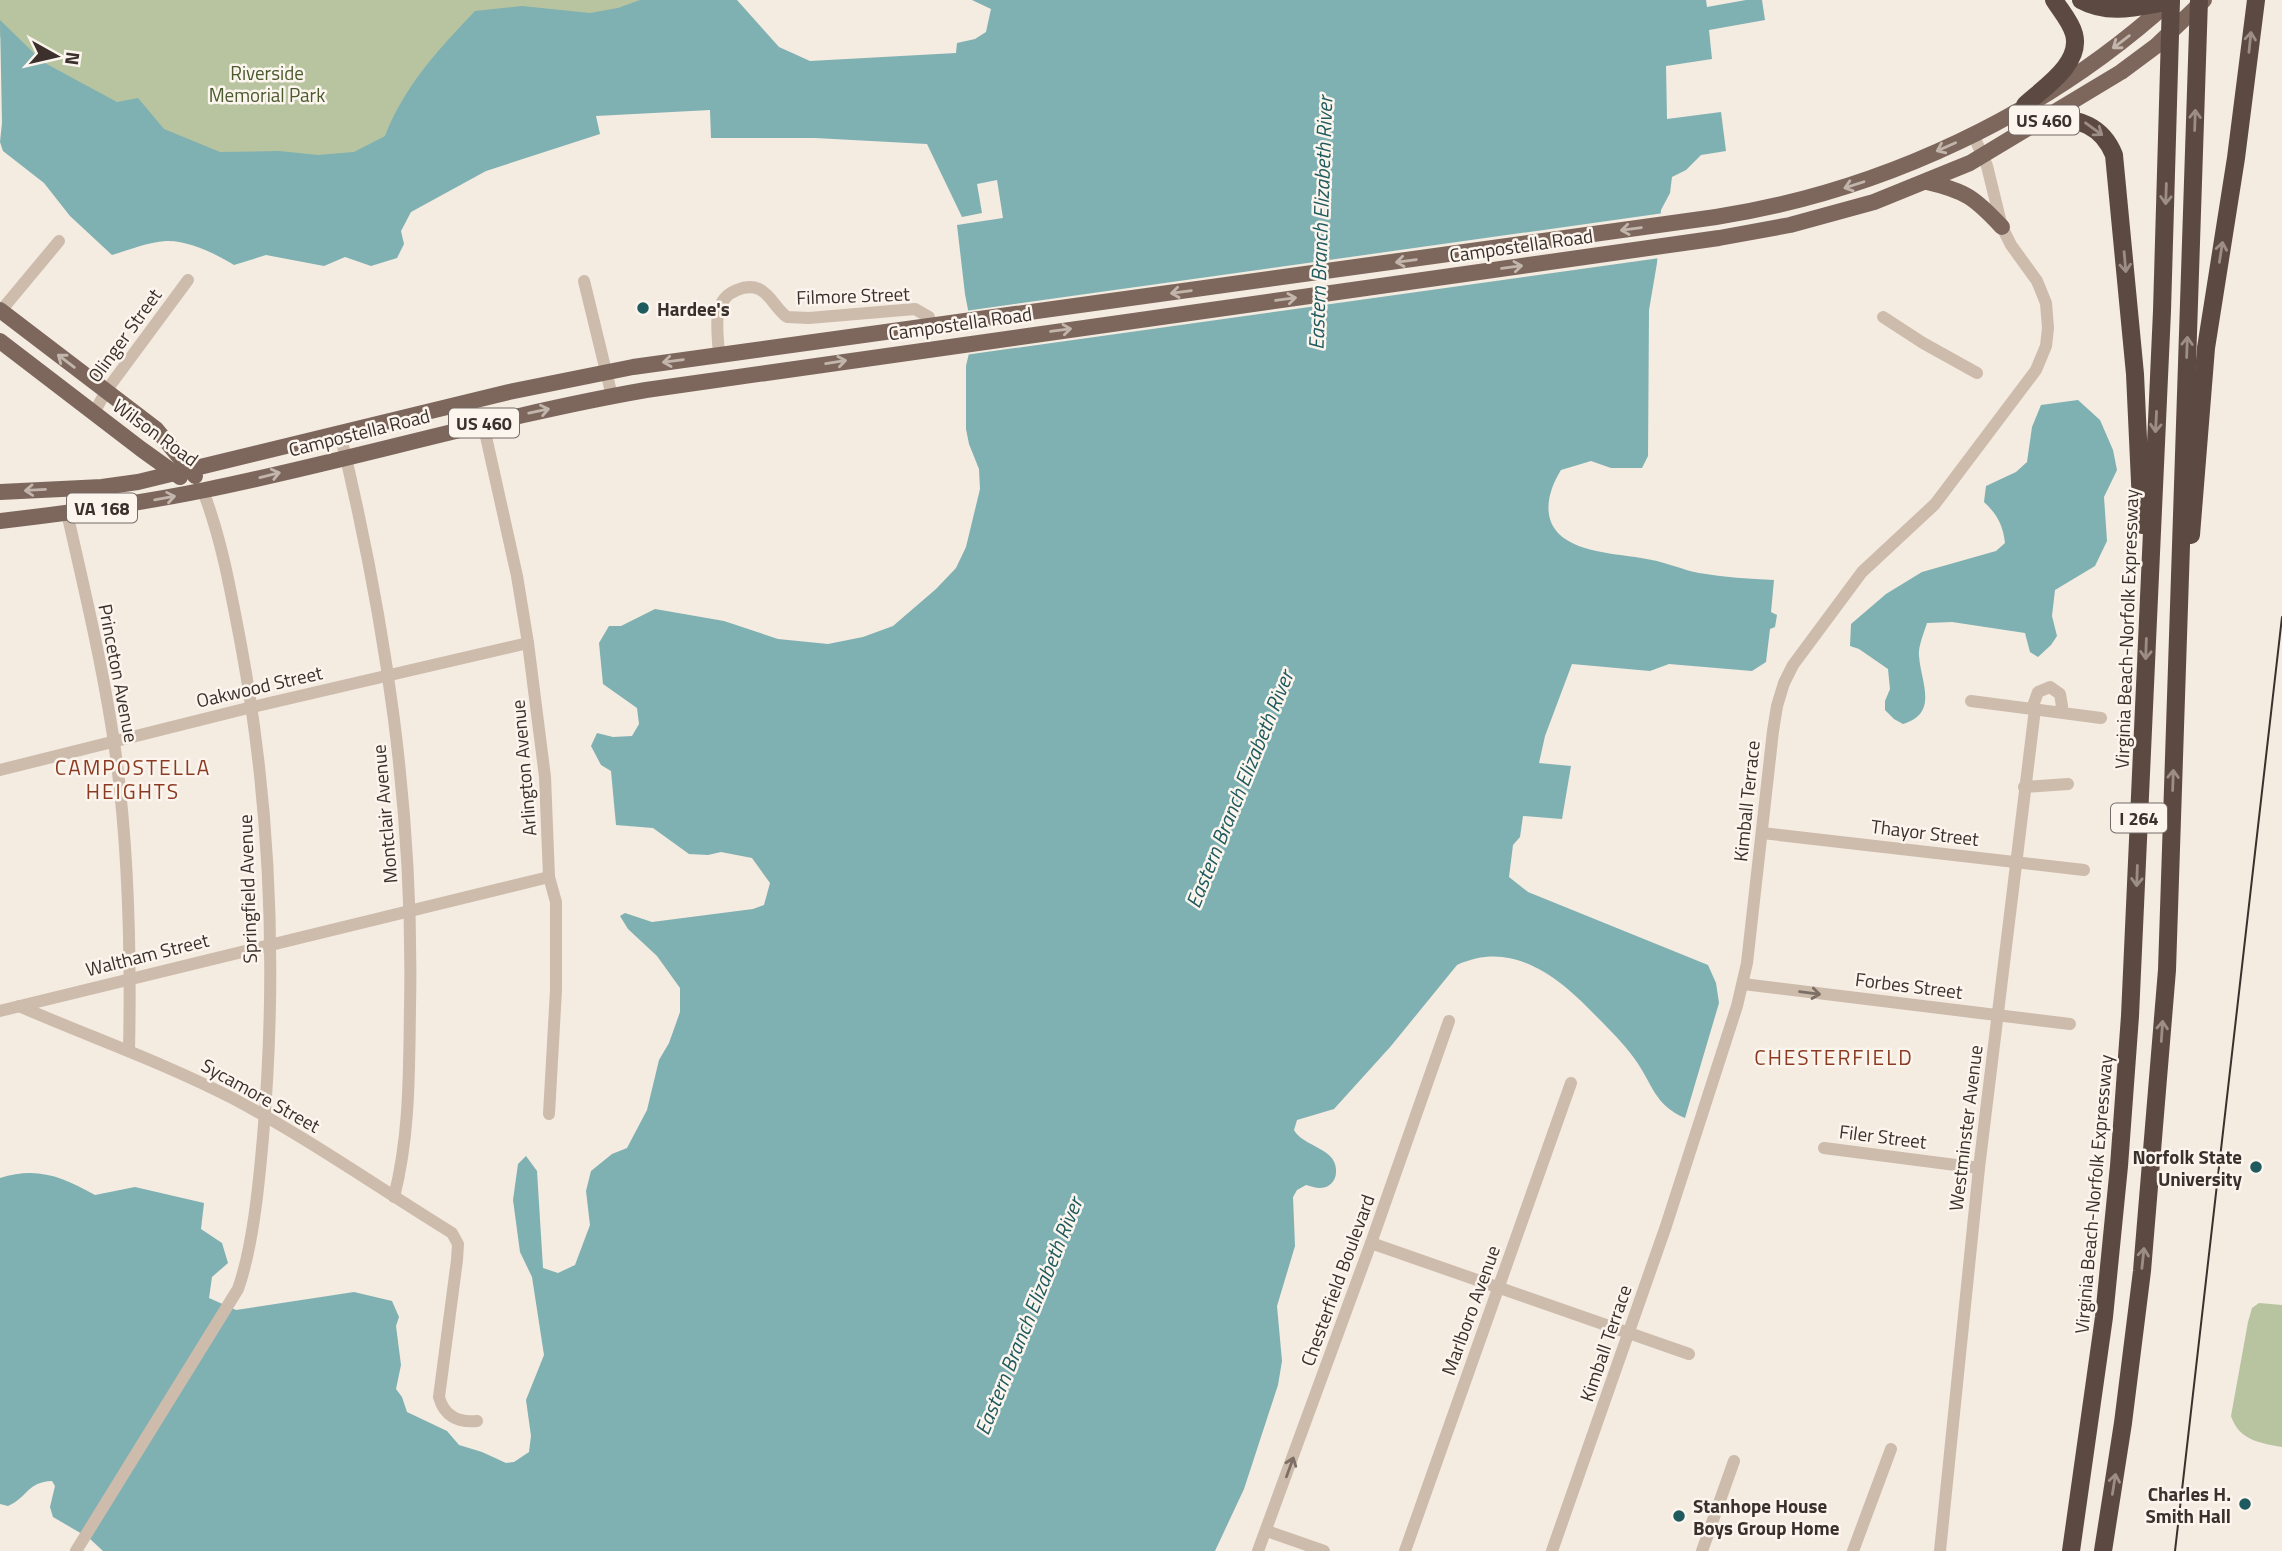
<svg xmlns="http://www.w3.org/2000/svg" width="2282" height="1551" viewBox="0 0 2282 1551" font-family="'Titillium Web',sans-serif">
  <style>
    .green { fill: #b8c4a0 }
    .water { fill: #7fb0b2 }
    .pier { fill: #f4ebe1 }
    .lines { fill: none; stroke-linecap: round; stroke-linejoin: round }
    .minor { stroke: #cdbbac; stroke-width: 12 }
    .major { stroke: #7d675c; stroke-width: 16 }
    .highway { stroke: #5c4a42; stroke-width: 18 }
    .tram { stroke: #3b302b; stroke-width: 2 }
    .oneway { stroke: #c2b5ac }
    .oneway2 { stroke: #9c8e87 }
    .oneway3 { stroke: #7d6f65 }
    .poi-dot { fill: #1f5a5e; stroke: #fbf5ee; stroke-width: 2.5 }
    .labels { text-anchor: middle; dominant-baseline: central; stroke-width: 5; stroke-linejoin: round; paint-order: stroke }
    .shield { fill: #fbf5ee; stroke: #756b66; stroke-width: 2 }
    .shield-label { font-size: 18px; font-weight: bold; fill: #3b302b }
    .park-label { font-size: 19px; fill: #4a5a2e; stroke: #fbf5ee }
    .street-label { font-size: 19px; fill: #3b302b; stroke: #fbf5ee }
    .poi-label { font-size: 19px; font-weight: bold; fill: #3b302b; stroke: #fbf5ee; text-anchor: start }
    .water-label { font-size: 21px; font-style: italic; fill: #1f5a5e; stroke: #fbf5ee }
    .neighbourhood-label { font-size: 21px; letter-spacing: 2px; fill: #8c3b22; stroke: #fbf5ee }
  </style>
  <rect width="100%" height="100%" fill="#f4ebe1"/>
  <g class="green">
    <polygon points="0,0 677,0 366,158 187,154 0,37"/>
    <path d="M2259,1303L2282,1305V1447C2259,1443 2239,1440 2231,1416L2248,1322L2252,1308Z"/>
  </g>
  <g class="water">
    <path d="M640,0H737L779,47L810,61L956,53L957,43L975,39L986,32L991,9L972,0H1706L1707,7L1746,0H1762L1765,20L1709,30L1712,59L1666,66L1667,119L1721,112L1726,151L1701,155L1686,170L1672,177L1670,193L1661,210L1657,263L1649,310L1648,456L1642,468H1611L1591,461L1561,470C1549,489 1541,516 1559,534C1579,554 1625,554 1652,560C1668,563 1683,570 1699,573C1724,577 1749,579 1774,580L1771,612L1777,615L1775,627L1770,629L1766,662L1752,671L1669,664L1650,671L1572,664L1545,736L1539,763L1571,766L1562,819L1523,816L1520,837L1513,845L1509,877L1528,892L1708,965L1716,983L1719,1003L1685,1118C1654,1105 1653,1084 1634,1058C1623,1043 1611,1031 1598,1018C1560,978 1514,939 1457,965L1391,1046L1334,1109L1297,1120L1294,1130C1303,1147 1338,1148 1336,1172C1336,1178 1333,1183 1328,1186C1320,1190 1314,1187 1306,1185L1297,1190L1293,1197L1295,1246L1277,1306L1282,1361L1278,1385L1244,1489L1215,1551H103L89,1538L53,1517L50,1507L55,1486L52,1481C27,1482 28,1497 8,1506L0,1504V1178C37,1166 63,1177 95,1195L135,1187L204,1203L201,1229L222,1243L228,1263L212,1277L209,1298L236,1310L354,1292L392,1301L399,1317L396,1326L401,1365L396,1389L402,1397L407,1412L447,1431L459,1445L482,1452L506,1463L514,1462L529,1452L531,1436L526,1400L544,1355L532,1277L520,1252L513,1200L518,1164L526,1156L537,1171L543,1268L558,1273L575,1265L590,1225L586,1191L591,1171L612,1154L627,1148L647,1110L659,1060L669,1043L680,1012V988L657,956L628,929L620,916L625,913L652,922L753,909L764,905L770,883L752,858L721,852L708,855L689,854L653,828L616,825L611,771L601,765L591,746L597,733L613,737L632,736L639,724L637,708L603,684L599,643L609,626H621L655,609L724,621L778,639L828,644L863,637L893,626L936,589L956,568L966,547L980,489L979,469L969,444L966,429V366L973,336L965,294L957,225L1003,218L997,180L977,184L982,213L962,217L927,144L815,138H711L710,110L596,116L600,134L486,171L411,212L401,231L404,244L397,258L371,266L345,257L324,266L266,255L234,265C216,254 188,240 166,241C148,242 129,250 112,255L70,216L44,183L3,151L0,142L2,123L0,20L43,62L117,102L138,98L164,129L220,152L279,151L318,155L354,152L385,136C405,85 438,50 475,11L522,6L590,13L618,8Z"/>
    <path d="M2078,400L2100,420L2113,450L2117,470L2104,497L2107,541L2095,566L2055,590L2052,616L2057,636L2051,645L2038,657L2030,652L2025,633L1952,622L1927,623C1924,633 1918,646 1919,656C1921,683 1939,713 1903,724L1894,719L1885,710V701L1890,689L1888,669L1859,649L1850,646L1851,624L1886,594L1922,572L1996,551L2005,543C2003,525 1997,514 1984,502L1986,486L2016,472L2027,462L2032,427L2041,405Z"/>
  </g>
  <polygon class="pier" points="1664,213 1660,258 965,355 969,336 965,311"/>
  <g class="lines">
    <g class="minor">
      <polyline points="584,281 612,396"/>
      <polyline points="0,312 59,241"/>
      <polyline points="1883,317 1923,343 1977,373"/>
      <path d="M719,355C718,332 710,300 737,290C744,287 752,286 759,289C771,295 776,309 787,317L809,318L915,309L929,317"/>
      <polyline points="94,413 106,391 188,280"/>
      <polyline points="483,423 517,576 528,643 545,777 549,877 556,902 556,990 549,1114"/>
      <path d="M340,433C386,622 414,812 410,1007C409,1071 410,1135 394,1197"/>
      <path d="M67,513C86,596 106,680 117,764C129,859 131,956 129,1051"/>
      <polyline points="1971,701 2101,718"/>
      <polyline points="0,770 252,707 528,643"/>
      <polyline points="2024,787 2068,784"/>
      <polyline points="1762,833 2084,870"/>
      <polyline points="1743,984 2070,1024"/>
      <path d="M19,1006C90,1037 165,1063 234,1099C309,1139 379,1188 452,1233L458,1244L457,1260L439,1397C444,1416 458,1423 477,1421"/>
      <polyline points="0,1011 549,877"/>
      <polyline points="1824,1148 1979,1168"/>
      <polyline points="1371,1243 1689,1354"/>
      <polyline points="1267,1531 1324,1551"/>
      <path d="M76,1551L238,1289C253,1247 259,1183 263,1137C277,974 271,807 241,645C231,593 222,540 203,491"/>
      <polyline points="1258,1551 1371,1243 1449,1021"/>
      <polyline points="1405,1551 1571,1083"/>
      <polyline points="1552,1551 1666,1226 1737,1006 1747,963 1773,731 1777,706 1784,683 1793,665 1862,572 1935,504 2036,370 2046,346 2048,328 2046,303 2037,281 2011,245 2002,227 1987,166 1973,134"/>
      <polyline points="1702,1551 1734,1461"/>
      <polyline points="1853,1551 1891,1449"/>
      <polyline points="1940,1551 1979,1168 2035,709 2034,703 2038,692 2050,687 2060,694 2062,706 2059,712"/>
    </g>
    <g class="major">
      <path d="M1927,182C1966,191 1975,198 2002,227"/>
      <polyline points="0,310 156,429 195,476"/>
      <polyline points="0,341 141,449 180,477"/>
      <path d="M0,492L102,487L138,482L509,392L633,367L1716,217C1883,191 2046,114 2171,0"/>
      <path d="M0,521C69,513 137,504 205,490C353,460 497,416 646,390L1719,238L1790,225L1874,202L1970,163L2121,72L2156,46L2204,0"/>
    </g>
    <g class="highway">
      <path d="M2081,0C2110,16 2140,6 2171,1"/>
      <path d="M2025,105C2043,88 2082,64 2074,34C2071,22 2061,11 2054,0"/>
      <path d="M2049,117C2079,119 2102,125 2114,155L2135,374L2142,525"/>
      <polyline points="2191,535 2206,348 2236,158 2256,0"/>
      <polyline points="2071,1551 2104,1317 2119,1166 2130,1016 2162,311 2171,0"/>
      <polyline points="2103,1551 2123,1423 2142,1271 2167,970 2199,0"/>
    </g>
    <polyline class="tram" points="2175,1551 2282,617"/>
  </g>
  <defs><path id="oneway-shaft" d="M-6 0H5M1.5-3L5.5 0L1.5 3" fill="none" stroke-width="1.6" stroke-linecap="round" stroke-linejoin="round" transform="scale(1.75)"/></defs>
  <g class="oneway">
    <use href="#oneway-shaft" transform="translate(2121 42) rotate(143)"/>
    <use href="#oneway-shaft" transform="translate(1946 147) rotate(156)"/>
    <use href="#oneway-shaft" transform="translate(1854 185) rotate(162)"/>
    <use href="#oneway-shaft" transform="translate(1631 229) rotate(172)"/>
    <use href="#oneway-shaft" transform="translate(1406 261) rotate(172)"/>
    <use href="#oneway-shaft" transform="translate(1512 267) rotate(-8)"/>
    <use href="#oneway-shaft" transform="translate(1181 292) rotate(172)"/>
    <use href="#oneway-shaft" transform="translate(1286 299) rotate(-8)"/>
    <use href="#oneway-shaft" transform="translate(1061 330) rotate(-8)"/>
    <use href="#oneway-shaft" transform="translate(66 361) rotate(-143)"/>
    <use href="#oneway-shaft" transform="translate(673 361) rotate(172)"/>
    <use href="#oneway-shaft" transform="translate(836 362) rotate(-9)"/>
    <use href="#oneway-shaft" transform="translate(539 411) rotate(-12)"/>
    <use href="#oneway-shaft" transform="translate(270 475) rotate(-14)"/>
    <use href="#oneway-shaft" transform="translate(35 490) rotate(177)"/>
    <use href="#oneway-shaft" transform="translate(165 498) rotate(-10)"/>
  </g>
  <g class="oneway2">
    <use href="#oneway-shaft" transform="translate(2250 42) rotate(-84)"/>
    <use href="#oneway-shaft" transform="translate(2195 120) rotate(-88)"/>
    <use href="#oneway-shaft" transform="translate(2094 129) rotate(36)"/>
    <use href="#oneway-shaft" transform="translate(2166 194) rotate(92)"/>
    <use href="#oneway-shaft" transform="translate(2221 252) rotate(-81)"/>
    <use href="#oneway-shaft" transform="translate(2125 262) rotate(85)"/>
    <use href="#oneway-shaft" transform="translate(2187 347) rotate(-88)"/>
    <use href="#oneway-shaft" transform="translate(2156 422) rotate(93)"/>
    <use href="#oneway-shaft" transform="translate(2146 649) rotate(92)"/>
    <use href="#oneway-shaft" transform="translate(2173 780) rotate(-88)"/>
    <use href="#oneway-shaft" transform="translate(2137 876) rotate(92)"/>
    <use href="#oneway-shaft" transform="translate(2162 1031) rotate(-86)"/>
    <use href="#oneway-shaft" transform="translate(2143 1258) rotate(-84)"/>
    <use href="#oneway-shaft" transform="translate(2114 1484) rotate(-81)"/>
  </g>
  <g class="oneway3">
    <use href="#oneway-shaft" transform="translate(1810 993) rotate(7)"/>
    <use href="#oneway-shaft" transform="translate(1290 1467) rotate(-70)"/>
  </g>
  <g class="poi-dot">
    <circle cx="643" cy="308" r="7"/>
    <circle cx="2256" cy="1167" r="7"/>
    <circle cx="2245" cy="1504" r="7"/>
    <circle cx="1679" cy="1516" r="7"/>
  </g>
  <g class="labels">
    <g class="shield">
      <rect x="2009" y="105.5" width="70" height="29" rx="5"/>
      <rect x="449" y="408.5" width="70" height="29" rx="5"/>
      <rect x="67" y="493.5" width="70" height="29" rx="5"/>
      <rect x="2111" y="803.5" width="56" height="29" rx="5"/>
    </g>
    <g class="shield-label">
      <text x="2044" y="120">US 460</text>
      <text x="484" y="423">US 460</text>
      <text x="102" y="508">VA 168</text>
      <text x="2139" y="818">I 264</text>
    </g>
    <g class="park-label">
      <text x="267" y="72">Riverside<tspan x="267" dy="22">Memorial Park</tspan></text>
    </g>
    <g class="street-label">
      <text transform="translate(1521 245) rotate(-8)">Campostella Road</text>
      <text transform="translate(853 295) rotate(-2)">Filmore Street</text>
      <text transform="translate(960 323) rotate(-8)">Campostella Road</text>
      <text transform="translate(124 335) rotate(-54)">Olinger Street</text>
      <text transform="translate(156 432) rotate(36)">Wilson Road</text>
      <text transform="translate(359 432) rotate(-14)">Campostella Road</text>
      <text transform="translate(2126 629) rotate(-88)">Virginia Beach-Norfolk Expressway</text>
      <text transform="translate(119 673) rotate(79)">Princeton Avenue</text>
      <text transform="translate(259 686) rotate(-13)">Oakwood Street</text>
      <text transform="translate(523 768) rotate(-95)">Arlington Avenue</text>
      <text transform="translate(1746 801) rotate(-84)">Kimball Terrace</text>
      <text transform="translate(384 814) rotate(-95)">Montclair Avenue</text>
      <text transform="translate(1925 832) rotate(7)">Thayor Street</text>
      <text transform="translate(247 889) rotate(-92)">Springfield Avenue</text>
      <text transform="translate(147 954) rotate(-14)">Waltham Street</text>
      <text transform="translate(1909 985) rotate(7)">Forbes Street</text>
      <text transform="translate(261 1095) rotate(29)">Sycamore Street</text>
      <text transform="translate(1965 1128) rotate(-83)">Westminster Avenue</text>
      <text transform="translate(1883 1136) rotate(7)">Filer Street</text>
      <text transform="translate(2093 1194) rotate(-85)">Virginia Beach-Norfolk Expressway</text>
      <text transform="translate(1337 1280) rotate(-70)">Chesterfield Boulevard</text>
      <text transform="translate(1470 1310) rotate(-70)">Marlboro Avenue</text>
      <text transform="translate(1605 1343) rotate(-71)">Kimball Terrace</text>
    </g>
    <g class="poi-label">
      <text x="657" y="308">Hardee's</text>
      <text x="2242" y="1156" text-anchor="end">Norfolk State<tspan x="2242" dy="22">University</tspan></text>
      <text x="2231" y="1493" text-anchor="end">Charles H.<tspan x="2231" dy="22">Smith Hall</tspan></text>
      <text x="1693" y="1505">Stanhope House<tspan x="1693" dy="22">Boys Group Home</tspan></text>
    </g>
    <g class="water-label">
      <text transform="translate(1320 223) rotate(-88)">Eastern Branch Elizabeth River</text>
      <text transform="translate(1239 789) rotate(-68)">Eastern Branch Elizabeth River</text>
      <text transform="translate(1028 1316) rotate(-68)">Eastern Branch Elizabeth River</text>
    </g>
    <g class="neighbourhood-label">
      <text x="133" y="767">CAMPOSTELLA<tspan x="133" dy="24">HEIGHTS</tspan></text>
      <text x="1834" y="1057">CHESTERFIELD</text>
    </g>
  </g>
  <g transform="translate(56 56) rotate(98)" stroke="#fbf5ee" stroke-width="5" paint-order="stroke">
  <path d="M0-5L12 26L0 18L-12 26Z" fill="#3b302b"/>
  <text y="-10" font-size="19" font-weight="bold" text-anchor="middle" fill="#3b302b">N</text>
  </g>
</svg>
